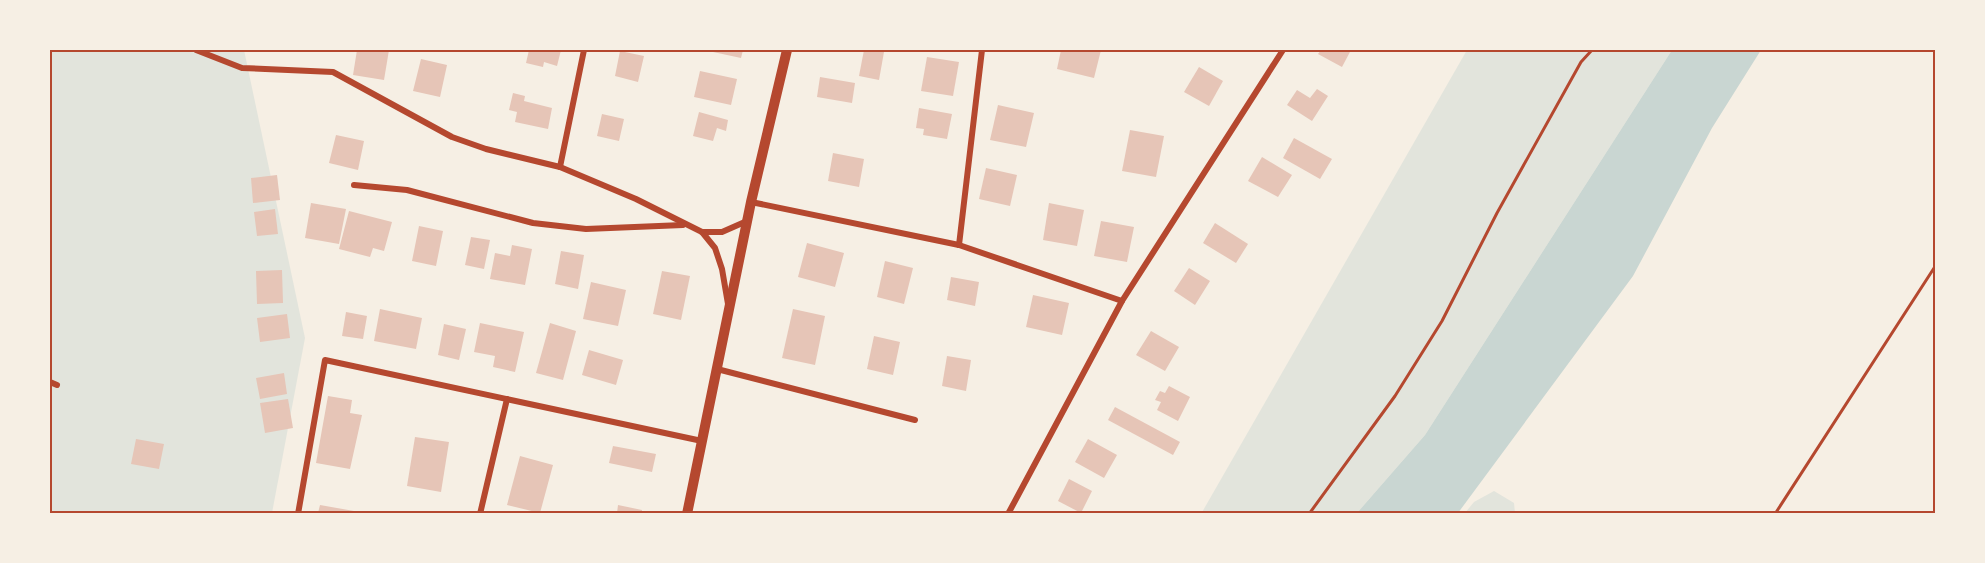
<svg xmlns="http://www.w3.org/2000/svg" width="1985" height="563" viewBox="0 0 1985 563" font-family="'Exo 2',sans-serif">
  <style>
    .green { fill: #e2e4dc }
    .water { fill: #c9d6d2 }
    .building { fill: #e6c5b7 }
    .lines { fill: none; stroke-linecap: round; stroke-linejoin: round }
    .path { stroke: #b5482f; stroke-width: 3 }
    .minor { stroke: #b5482f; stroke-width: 6 }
    .tertiary { stroke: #b5482f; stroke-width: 10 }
    .neatline { fill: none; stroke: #b5482f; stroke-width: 2 }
  </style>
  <rect width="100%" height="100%" fill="#f6efe4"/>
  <g class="green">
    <polygon points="50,50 244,50 305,338 272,513 50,513"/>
    <polygon points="1467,50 1672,50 1425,435 1357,513 1201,514"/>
    <polygon points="1494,491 1514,503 1515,513 1465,513 1474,502"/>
  </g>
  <polygon class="water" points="1672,50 1761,50 1712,128 1633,276 1458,513 1357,513 1425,435"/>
  <g class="building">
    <polygon points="357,50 389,50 384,80 353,75"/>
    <polygon points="529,50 561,50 557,66 544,62 543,67 526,63"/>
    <polygon points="714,50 743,50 741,58 713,52"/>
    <polygon points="864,50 884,52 879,80 859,76"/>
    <polygon points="1061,50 1101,50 1094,78 1057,69"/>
    <polygon points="1321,50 1351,50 1342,67 1318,54"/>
    <polygon points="620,51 644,56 638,82 615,76"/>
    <polygon points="927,57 959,62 953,96 921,91"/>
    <polygon points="421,59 447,65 440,97 413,91"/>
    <polygon points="1199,67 1223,81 1209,106 1184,92"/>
    <polygon points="700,71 737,79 731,105 694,97"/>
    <polygon points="820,77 855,83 852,103 817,97"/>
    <polygon points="1317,89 1328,96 1312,121 1287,105 1297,90 1310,98"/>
    <polygon points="513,93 525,96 524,101 552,108 548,129 515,122 517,112 509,110"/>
    <polygon points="998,105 1034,113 1026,147 990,140"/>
    <polygon points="919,108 952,114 947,139 923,135 924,129 916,128"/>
    <polygon points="699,112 728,120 726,131 717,128 713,141 693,136"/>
    <polygon points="602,114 624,119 619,141 597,136"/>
    <polygon points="1130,130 1164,136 1156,177 1122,171"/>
    <polygon points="336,135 364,141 358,170 329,163"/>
    <polygon points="1294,138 1332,159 1320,179 1283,158"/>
    <polygon points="833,153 864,159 859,187 828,181"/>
    <polygon points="1262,157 1292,175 1278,197 1248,181"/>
    <polygon points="986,168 1017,175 1010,206 979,199"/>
    <polygon points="277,175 280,200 253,203 251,178"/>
    <polygon points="311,203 346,209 339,244 305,238"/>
    <polygon points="1049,203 1084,210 1077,246 1043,240"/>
    <polygon points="275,209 278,234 257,236 254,212"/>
    <polygon points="349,211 392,222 384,251 373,248 370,257 339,249"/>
    <polygon points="1101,221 1134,227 1127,262 1094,256"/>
    <polygon points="1215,223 1248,244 1236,263 1203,243"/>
    <polygon points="419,226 443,231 436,266 412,261"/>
    <polygon points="471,237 490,240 484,269 465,265"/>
    <polygon points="807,243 844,253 835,287 798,277"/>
    <polygon points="512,245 532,249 525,285 490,279 495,253 510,256"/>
    <polygon points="561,251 584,255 578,289 555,284"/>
    <polygon points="885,261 913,268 904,304 877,297"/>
    <polygon points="1189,268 1210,281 1195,305 1174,291"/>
    <polygon points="282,270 283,303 257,304 256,271"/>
    <polygon points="662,271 690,276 681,320 653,314"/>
    <polygon points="951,277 979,282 975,306 947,300"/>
    <polygon points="591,282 626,290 618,326 583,319"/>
    <polygon points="1033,295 1069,303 1062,335 1026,327"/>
    <polygon points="380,309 422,318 416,349 374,341"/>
    <polygon points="793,309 825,316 815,365 782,358"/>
    <polygon points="346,312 367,316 363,339 342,336"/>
    <polygon points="287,314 290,338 260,342 257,318"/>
    <polygon points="480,323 524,332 515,372 493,367 495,356 474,352"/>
    <polygon points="550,323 576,331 563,380 536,373"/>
    <polygon points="444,324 466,329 459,360 438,355"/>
    <polygon points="1151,331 1179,347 1165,371 1136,355"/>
    <polygon points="874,336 900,342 893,375 867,369"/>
    <polygon points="589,350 623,360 616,385 582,375"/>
    <polygon points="947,356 971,360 966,391 942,386"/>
    <polygon points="284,373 287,394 260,399 256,378"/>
    <polygon points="1169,386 1190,397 1178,421 1157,410 1161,402 1155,400 1160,391 1165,393"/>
    <polygon points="328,396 352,400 350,413 362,415 350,469 316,463"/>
    <polygon points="288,399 293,428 265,433 260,403"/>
    <polygon points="1115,407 1180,442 1173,455 1108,420"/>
    <polygon points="415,437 449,442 441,492 407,486"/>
    <polygon points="136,439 164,444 159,469 131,464"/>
    <polygon points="1088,439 1117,455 1104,478 1075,462"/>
    <polygon points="613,446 656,454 652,472 609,463"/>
    <polygon points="520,456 553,465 540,513 507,505"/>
    <polygon points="1069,479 1092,491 1081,513 1058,501"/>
    <polygon points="320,505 354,511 353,513 318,513"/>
    <polygon points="618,505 642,510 642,513 617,513"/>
  </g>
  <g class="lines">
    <g class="path">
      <polyline points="1309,514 1395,396 1442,321 1497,213 1581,62 1592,50"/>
      <polyline points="1775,514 1936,265"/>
    </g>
    <g class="minor">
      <polyline points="196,50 242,68 333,72 452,137 486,149 560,167 636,199 702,232 715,248 722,269 728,304"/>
      <polyline points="560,167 584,50"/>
      <polyline points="354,185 407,190 533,223 586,229 683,225"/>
      <polyline points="751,202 959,245 1122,301"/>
      <polyline points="702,232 722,232 747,221"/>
      <polyline points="959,245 982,50"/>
      <polyline points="717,369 915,420"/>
      <polyline points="50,382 57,385"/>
      <polyline points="298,514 325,360 702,441"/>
      <polyline points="480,514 507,399"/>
      <polyline points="1008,514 1122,301 1283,50"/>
    </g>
    <polyline class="tertiary" points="687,514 751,202 787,50"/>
  </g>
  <rect width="1985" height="563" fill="none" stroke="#f6efe4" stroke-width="102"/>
  <rect x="51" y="51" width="1883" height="461" class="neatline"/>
</svg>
